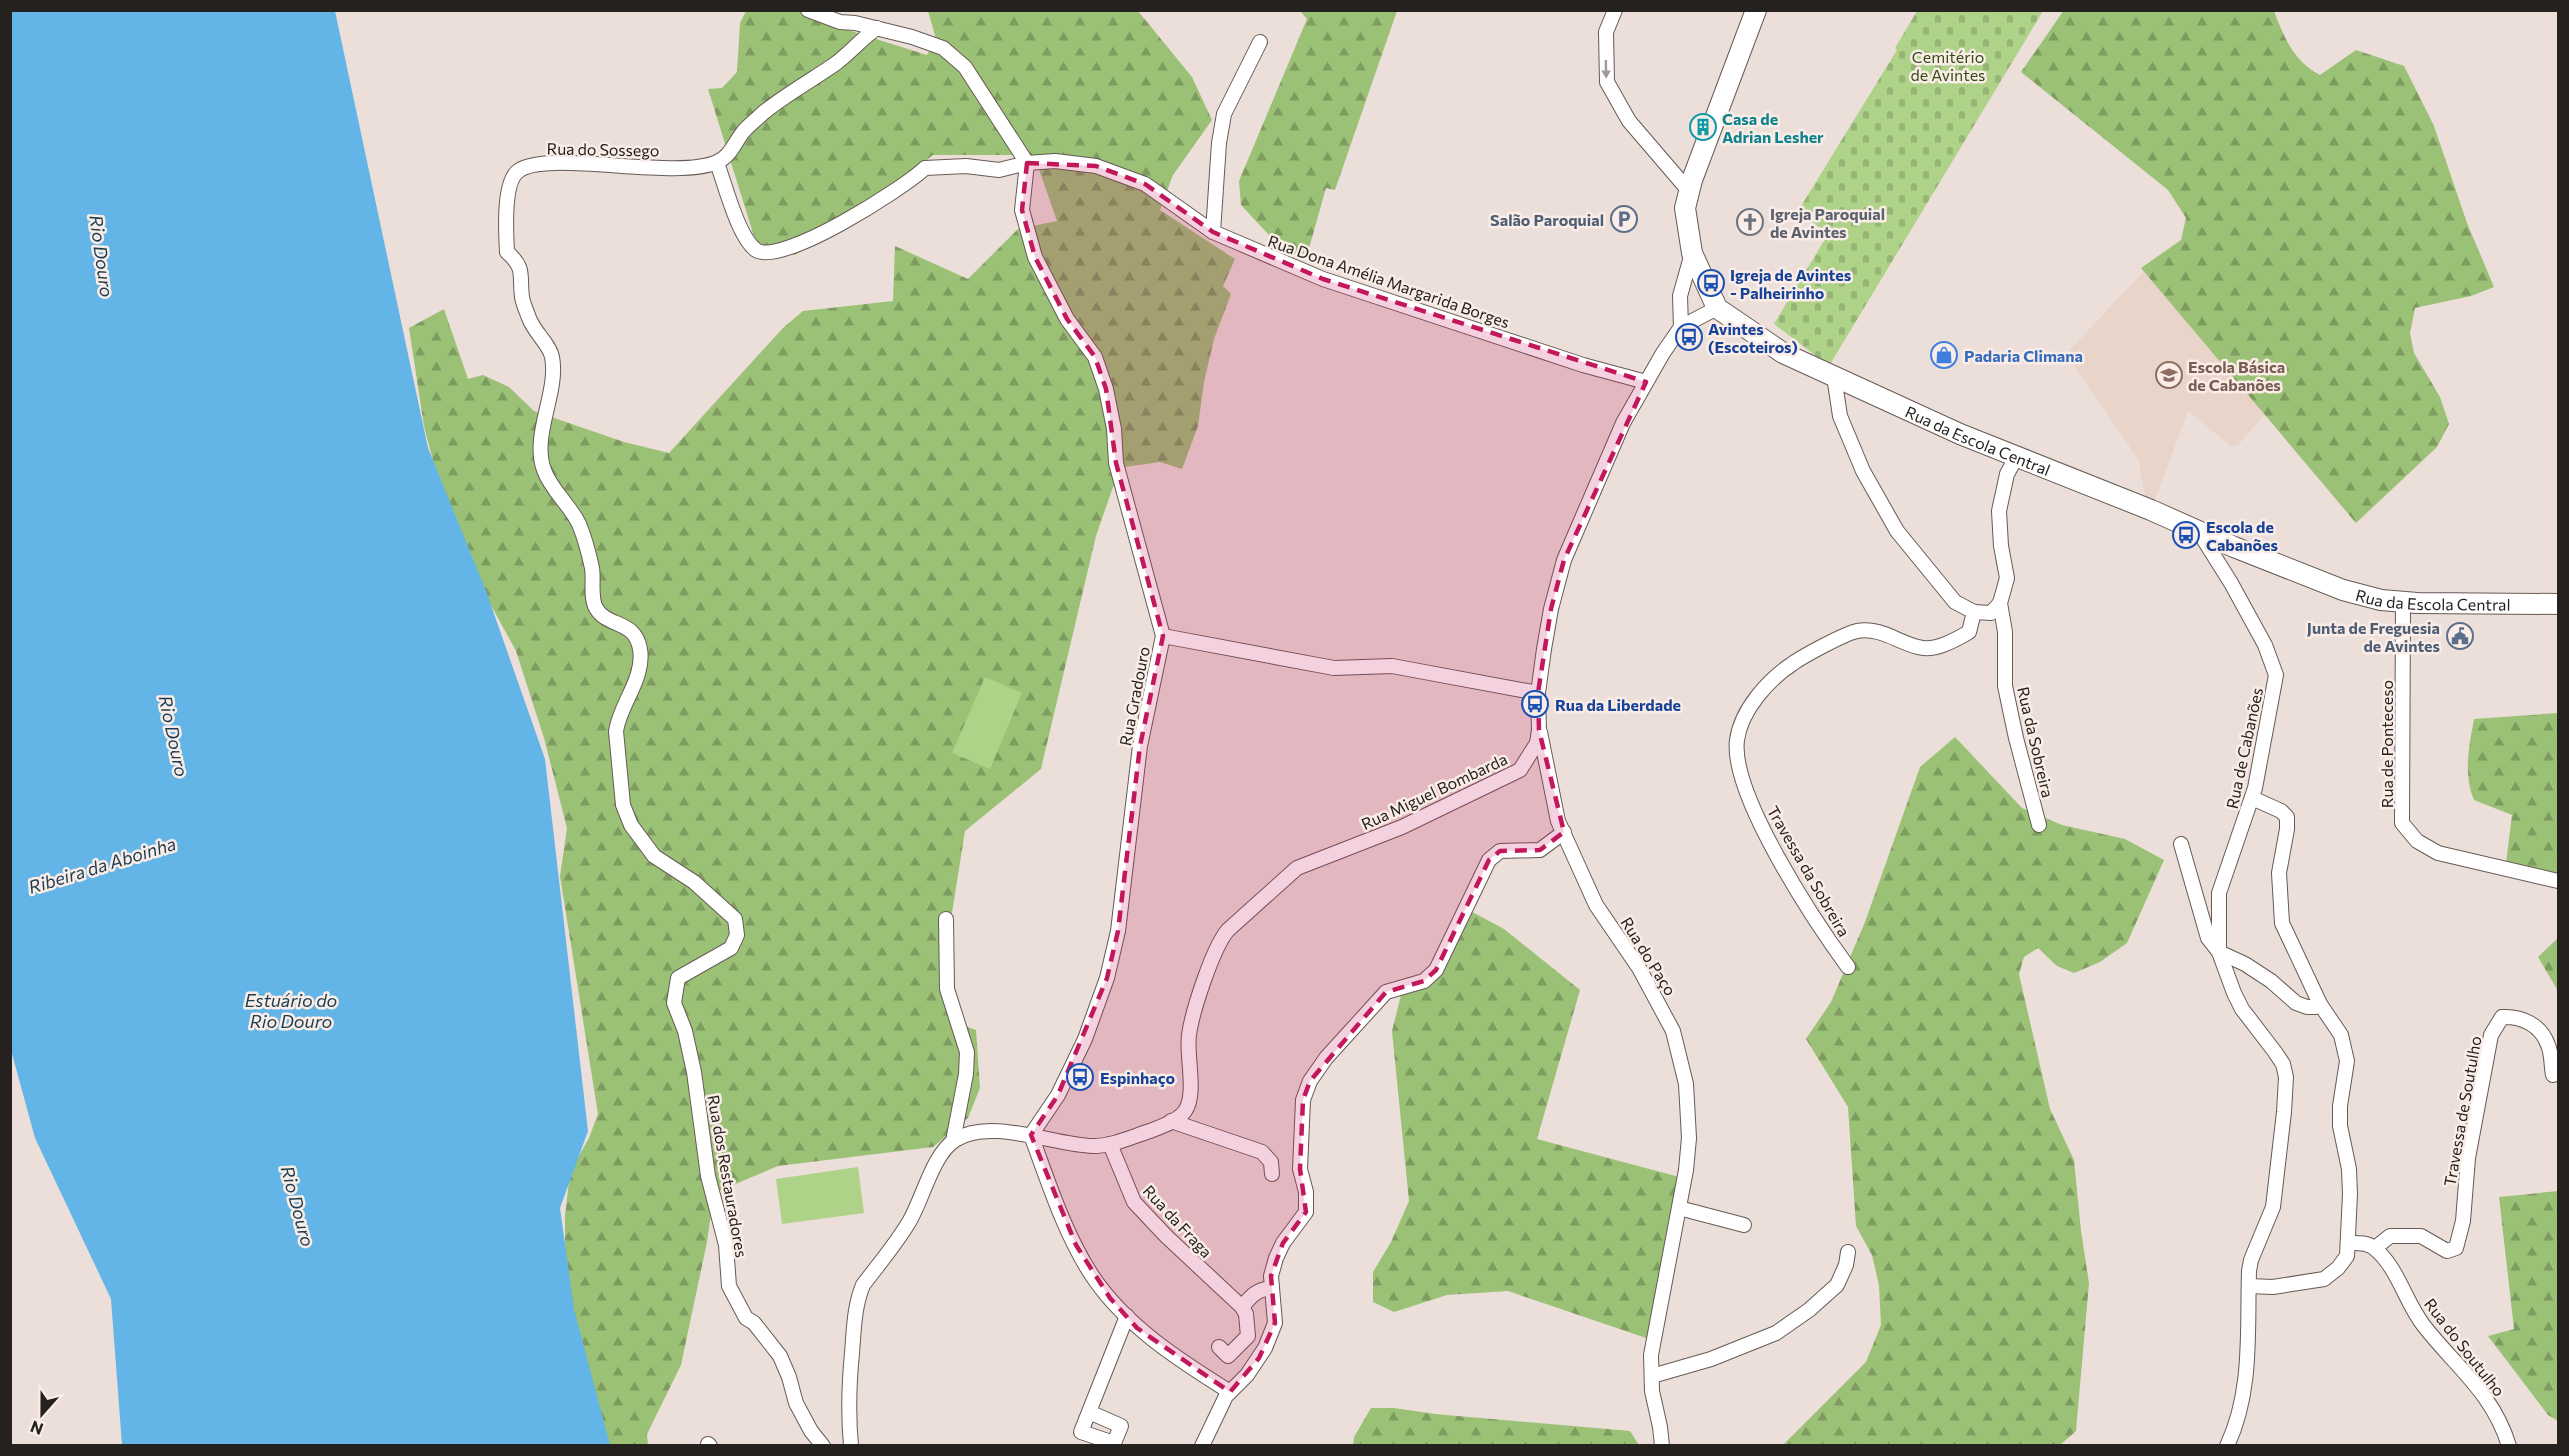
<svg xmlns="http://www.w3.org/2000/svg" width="2569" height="1456" viewBox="0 0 2569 1456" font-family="Commissioner,sans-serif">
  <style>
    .built { fill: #e9d4ca }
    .forest { fill: url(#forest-firs) }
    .cemetery { fill: url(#cemetery-stones) }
    .pitch { fill: #add288 }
    .water { fill: #64b5e7 }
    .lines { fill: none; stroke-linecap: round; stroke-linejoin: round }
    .street-casing { stroke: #665a55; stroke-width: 16 }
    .secondary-casing { stroke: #665a55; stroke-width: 22 }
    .street { stroke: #fff; stroke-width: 14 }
    .secondary { stroke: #fff; stroke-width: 20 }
    .oneway { fill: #9d9b9a }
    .marked { fill: #c2185b; fill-opacity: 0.2; stroke: #c2185b; stroke-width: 4.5; stroke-dasharray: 12 8; stroke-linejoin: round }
    .labels { text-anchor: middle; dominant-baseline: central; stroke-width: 5; stroke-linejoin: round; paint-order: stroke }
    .park-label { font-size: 16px; fill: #344c18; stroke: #faece6 }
    .culture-label { font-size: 16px; font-weight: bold; fill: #0d838f; stroke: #faece6; text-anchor: start }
    .street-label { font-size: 16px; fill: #25211e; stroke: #faece6 }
    .worship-label { font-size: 16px; font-weight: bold; fill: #5b616d; stroke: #faece6; text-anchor: start }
    .service-label { font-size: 16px; font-weight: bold; fill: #4e5e75; stroke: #faece6; text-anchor: end }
    .transit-label { font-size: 16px; font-weight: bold; fill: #164399; stroke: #faece6; text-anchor: start }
    .shop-label { font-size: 16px; font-weight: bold; fill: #366cbe; stroke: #faece6; text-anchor: start }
    .education-label { font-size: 16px; font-weight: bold; fill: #785e54; stroke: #faece6; text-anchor: start }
    .water-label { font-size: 18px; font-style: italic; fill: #1a3d52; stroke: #faece6 }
  </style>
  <defs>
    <pattern id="forest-firs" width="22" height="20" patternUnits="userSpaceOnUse" patternTransform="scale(1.5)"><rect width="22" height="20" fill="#9bc176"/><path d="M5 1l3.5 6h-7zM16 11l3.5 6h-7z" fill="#7e9c60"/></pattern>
    <pattern id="cemetery-stones" width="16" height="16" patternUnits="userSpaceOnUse" patternTransform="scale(1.5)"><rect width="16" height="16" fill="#add288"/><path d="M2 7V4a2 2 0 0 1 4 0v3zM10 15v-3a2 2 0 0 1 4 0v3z" fill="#95b475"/></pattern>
  </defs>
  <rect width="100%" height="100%" fill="#ecdfd9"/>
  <polygon class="built" points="2145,270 2280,397 2239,444 2232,447 2188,411 2154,502 2146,500 2138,459 2066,354"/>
  <g class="forest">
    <path d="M2064,10L2274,11C2284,37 2293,61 2320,75L2356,50L2404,66L2434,126L2467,223L2494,287L2471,296L2415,308L2410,333L2414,353L2440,397L2449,424L2437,447L2356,523L2141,268L2181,240L2186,218L2168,190L2021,72Z"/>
    <polygon points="746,11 805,11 832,25 927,55 936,39 928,11 1138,11 1192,77 1212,120 1173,175 1160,210 1235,259 1223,286 1231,294 1214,339 1204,382 1198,426 1182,469 1160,462 1124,467 1113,487 1096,536 1041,769 965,831 951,919 957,1023 976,1030 980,1088 968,1118 933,1147 778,1166 714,1193 707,1242 681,1365 647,1434 648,1445 602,1445 559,1272 565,1262 565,1216 570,1172 589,1138 598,1114 560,876 567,828 544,738 516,651 451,532 424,426 409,328 444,309 468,379 483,375 509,387 534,411 624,442 669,453 783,328 803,311 893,301 895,246 968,279 1018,229 1057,221 1034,155 933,155 822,238 795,255 758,249 708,89 722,88 737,72 740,23"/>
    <polygon points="1300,11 1397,11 1335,190 1326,188 1306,259 1284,251 1241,205 1239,181 1307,19"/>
    <path d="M2558,713V889L2505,871L2512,815L2474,800C2463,774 2469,746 2474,719Z"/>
    <polygon points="1955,737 2022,808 2062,825 2125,839 2164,860 2127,943 2100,962 2074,973 2057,966 2038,948 2024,957 2019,974 2050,1109 2074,1160 2081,1231 2089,1283 2076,1431 2059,1446 1782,1446 1866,1362 1881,1325 1879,1285 1872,1255 1856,1226 1848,1107 1806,1039 1831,1002 1865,922 1920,767"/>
    <polygon points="1465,908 1504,929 1580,990 1537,1139 1683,1178 1652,1340 1508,1291 1447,1295 1394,1312 1373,1302 1373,1272 1391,1242 1409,1201 1392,1031 1404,983 1432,982"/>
    <polygon points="2558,938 2558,991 2538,957"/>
    <polygon points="2558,1191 2558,1421 2548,1415 2488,1336 2514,1329 2499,1197"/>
    <polygon points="1371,1408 1394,1408 1435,1414 1630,1431 1639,1445 1353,1445 1354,1437"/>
  </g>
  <polygon class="cemetery" points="1917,11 2043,11 1829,366 1774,324 1828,234 1798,211 1897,50 1895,48"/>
  <g class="pitch">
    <polygon points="985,677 1022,693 990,769 952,753"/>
    <polygon points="858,1167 864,1213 782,1224 776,1179"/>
  </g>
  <polygon class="water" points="10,11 335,11 428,448 486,591 545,759 588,1131 560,1208 574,1309 610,1445 122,1445 111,1299 35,1138 11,1050"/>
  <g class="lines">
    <defs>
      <g id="street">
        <polyline points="808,10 840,22 855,23 912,37 943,48 965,67 1027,163"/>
        <polyline points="1615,10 1606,32 1607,82 1629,121 1689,191"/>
        <path d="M717,163C725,184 738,237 756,250C781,267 904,188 925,168L966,166L999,170L1027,163L1055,161L1096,166L1145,184L1213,232L1323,279L1583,365L1646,382"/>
        <polyline points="1027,163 1022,210 1035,257 1067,319 1095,357 1106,389 1114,429 1116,463 1163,636 1140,746 1118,931 1107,978 1085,1039 1058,1095 1031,1135"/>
        <polyline points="1213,232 1219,143 1224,114 1260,42"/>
        <polyline points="1681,327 1680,296 1692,253"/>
        <polyline points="1834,376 1840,416 1863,471 1897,531 1955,602 1974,612 1991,613 2000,603"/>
        <polyline points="2017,456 2007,474 1999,511 2001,546 2007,578 2000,603 2005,632 2005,686 2016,738 2039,825"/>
        <path d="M2199,532L2231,583L2265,645L2276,675L2255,788L2219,893V952L2234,993L2242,1009L2275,1052L2283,1064L2286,1077L2284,1112L2273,1207L2251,1260L2249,1271C2247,1330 2253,1391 2227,1446"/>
        <polyline points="2403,602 2402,823 2417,841 2438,853 2558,881"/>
        <polyline points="1163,636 1334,668 1392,666 1538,693"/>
        <polyline points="1540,732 1558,821 1596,905 1639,968 1673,1031 1686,1084 1689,1138 1686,1170 1651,1355 1652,1391 1660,1427 1662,1446"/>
        <polyline points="2181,844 2208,938 2219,952 2245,964 2271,981 2296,1003 2307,1007 2316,1007 2320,1004"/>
        <polyline points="946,919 947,989 967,1052 966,1074 953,1141"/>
        <path d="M1848,967C1815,922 1730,794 1737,740C1741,710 1768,680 1792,664C1803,656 1844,634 1857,631C1881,627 1897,642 1918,647C1935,652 1955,640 1969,632L1974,612"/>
        <polyline points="1171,1121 1262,1152 1271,1162 1272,1174"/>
        <path d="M1031,1135C1048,1181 1064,1232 1091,1274C1125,1326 1179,1360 1230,1392"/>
        <polyline points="1110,1144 1134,1202 1166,1236 1242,1307 1246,1314 1248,1336 1228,1356 1219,1347"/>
        <polyline points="1679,1208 1744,1225"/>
        <path d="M2348,1243C2357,1243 2367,1242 2374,1248C2398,1267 2405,1302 2424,1326C2456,1367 2493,1393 2509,1446"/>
        <path d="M2375,1248L2390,1236H2421L2447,1251L2456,1248L2463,1221L2468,1158L2491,1035L2502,1017C2522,1016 2541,1025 2548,1045C2552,1054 2551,1065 2553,1075"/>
        <polyline points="2249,1286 2273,1287 2324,1279 2338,1268 2347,1256 2350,1194 2349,1169 2340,1126 2340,1106 2347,1061 2341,1035 2320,1004 2282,923 2279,873 2287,829 2287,817 2281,811 2252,798"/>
        <path d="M1242,1307C1251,1296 1257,1289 1272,1288"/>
        <polyline points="1652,1376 1711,1359 1776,1333 1809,1310 1837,1285 1846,1265 1848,1252"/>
        <polyline points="1089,1412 1121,1426 1114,1443 1081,1432 1127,1316"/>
        <polyline points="708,1444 710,1446"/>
        <path d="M823,1446L811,1431L796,1403L789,1377L780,1356L754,1323L746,1318L729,1286L726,1245L708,1176L694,1072L685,1031L674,1003L678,978L731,948L737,935L735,919L694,882L654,856L631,825L623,805L616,731C620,704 645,678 640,649C635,619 607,628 596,608C590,598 594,579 592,568C589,554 584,536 579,524C570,505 551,490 544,470C531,435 559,392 552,357C550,345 534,332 529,318C527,312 523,304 522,297C519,275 526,269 507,252C506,234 503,185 517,172C542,148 676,181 717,162C730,157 735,142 743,132C749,125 757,119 763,113C785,95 812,80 835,64C850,53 861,39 877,28"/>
        <path d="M851,1446C848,1414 849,1384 852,1353C854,1329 854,1307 863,1285C878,1265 896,1244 909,1222C923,1199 932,1155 955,1140C990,1117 1053,1145 1093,1146C1113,1146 1131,1137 1150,1131C1160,1127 1178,1121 1185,1111C1197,1094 1186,1056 1189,1035C1192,1012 1213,947 1228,930L1297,868L1402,827L1520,770L1537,743L1539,730L1538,693L1544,649L1551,609L1564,560L1623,423L1663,353L1681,327L1717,308"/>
        <polyline points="1202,1446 1226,1396 1247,1375 1265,1348 1275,1323 1271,1276 1276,1258 1283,1243 1306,1212 1306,1192 1300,1169 1303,1100 1310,1081 1326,1058 1386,992 1424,981 1436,970 1489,860 1500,851 1540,850 1564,832"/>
      </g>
      <g id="secondary">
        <path id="s1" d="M1756,10L1692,180L1685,208L1692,253L1717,308L1783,353L1960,434L2151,510L2234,547L2343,590L2381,600L2417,603L2558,604"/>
      </g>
    </defs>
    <use href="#street" class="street-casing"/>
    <use href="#secondary" class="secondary-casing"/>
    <use href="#street" class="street"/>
    <use href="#secondary" class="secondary"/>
  </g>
  <defs><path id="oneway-solid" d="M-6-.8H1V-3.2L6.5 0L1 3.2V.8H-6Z" transform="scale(1.5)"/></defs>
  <use class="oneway" href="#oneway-solid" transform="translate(1606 69) rotate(89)"/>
  <path class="marked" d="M1027,163L1096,166L1145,184L1213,232L1323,279L1646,382L1564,560L1551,609L1538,693L1539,730L1564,832L1540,850L1500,851L1489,860L1436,970L1424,981L1386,992L1310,1081L1303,1100L1300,1169L1306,1212L1283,1243L1271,1276L1275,1323L1259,1358L1230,1392L1137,1328L1110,1298L1076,1245L1031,1135L1058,1095L1107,978L1118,931L1140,746L1163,636L1116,463L1106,389L1095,357L1067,319L1035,257L1022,210Z"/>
  <defs>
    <symbol id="building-ring" viewBox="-11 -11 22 22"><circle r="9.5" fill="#faece6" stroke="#0f9aa8" stroke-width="1.5"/><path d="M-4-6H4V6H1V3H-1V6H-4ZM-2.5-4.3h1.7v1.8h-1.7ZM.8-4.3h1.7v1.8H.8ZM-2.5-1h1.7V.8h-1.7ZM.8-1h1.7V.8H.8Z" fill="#0f9aa8"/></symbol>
    <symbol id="parking-ring" viewBox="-11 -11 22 22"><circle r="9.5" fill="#faece6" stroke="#5c6f8a" stroke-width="1.5"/><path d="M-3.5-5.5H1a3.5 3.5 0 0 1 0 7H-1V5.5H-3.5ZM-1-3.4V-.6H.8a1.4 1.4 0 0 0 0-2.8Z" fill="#5c6f8a"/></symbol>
    <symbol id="church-ring" viewBox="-11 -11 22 22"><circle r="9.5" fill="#faece6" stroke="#6b7280" stroke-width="1.5"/><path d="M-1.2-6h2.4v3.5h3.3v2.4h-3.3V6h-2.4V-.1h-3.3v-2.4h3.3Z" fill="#6b7280"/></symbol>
    <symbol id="bus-ring" viewBox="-11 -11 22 22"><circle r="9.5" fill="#faece6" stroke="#1a4fb4" stroke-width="1.5"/><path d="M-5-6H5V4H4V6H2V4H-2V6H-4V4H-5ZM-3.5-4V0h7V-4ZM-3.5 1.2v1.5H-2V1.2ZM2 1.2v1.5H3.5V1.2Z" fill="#1a4fb4"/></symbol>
    <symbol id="shop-ring" viewBox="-11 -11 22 22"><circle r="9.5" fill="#faece6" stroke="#3f7fe0" stroke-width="1.5"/><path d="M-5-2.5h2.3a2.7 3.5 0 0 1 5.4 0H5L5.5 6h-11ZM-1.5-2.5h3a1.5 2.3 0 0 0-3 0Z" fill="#3f7fe0"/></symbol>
    <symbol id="school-ring" viewBox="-11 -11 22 22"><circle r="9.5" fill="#faece6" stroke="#8d6e63" stroke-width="1.5"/><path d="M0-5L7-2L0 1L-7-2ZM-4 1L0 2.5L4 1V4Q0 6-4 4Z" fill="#8d6e63"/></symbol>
    <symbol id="civic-ring" viewBox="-11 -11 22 22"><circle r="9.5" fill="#faece6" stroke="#5c6f8a" stroke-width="1.5"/><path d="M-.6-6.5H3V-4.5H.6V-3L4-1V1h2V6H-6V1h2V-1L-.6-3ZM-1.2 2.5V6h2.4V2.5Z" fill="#5c6f8a"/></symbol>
  </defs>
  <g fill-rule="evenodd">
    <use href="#building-ring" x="1688" y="112" width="30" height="30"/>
    <use href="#parking-ring" x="1609" y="204" width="30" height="30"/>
    <use href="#church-ring" x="1735" y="207" width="30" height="30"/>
    <use href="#bus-ring" x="1696" y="268" width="30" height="30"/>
    <use href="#bus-ring" x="1674" y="322" width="30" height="30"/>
    <use href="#shop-ring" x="1929" y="340" width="30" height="30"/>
    <use href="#school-ring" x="2154" y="360" width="30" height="30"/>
    <use href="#bus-ring" x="2171" y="520" width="30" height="30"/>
    <use href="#civic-ring" x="2445" y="621" width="30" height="30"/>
    <use href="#bus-ring" x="1520" y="689" width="30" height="30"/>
    <use href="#bus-ring" x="1065" y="1062" width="30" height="30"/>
  </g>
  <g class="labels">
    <g class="park-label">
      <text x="1948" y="56">Cemitério<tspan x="1948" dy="18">de Avintes</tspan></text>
    </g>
    <g class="culture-label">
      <text x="1722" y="118">Casa de<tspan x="1722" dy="18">Adrian Lesher</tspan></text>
    </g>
    <g class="street-label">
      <text transform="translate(603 149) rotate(1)">Rua do Sossego</text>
      <text transform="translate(1389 281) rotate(19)">Rua Dona Amélia Margarida Borges</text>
      <text stroke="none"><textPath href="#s1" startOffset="610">Rua da Escola Central</textPath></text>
      <text stroke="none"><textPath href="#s1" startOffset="1096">Rua da Escola Central</textPath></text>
      <text transform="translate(1134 696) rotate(-79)">Rua Gradouro</text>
      <text transform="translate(2036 742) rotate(77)">Rua da Sobreira</text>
      <text transform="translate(2386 744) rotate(-90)">Rua de Ponteceso</text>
      <text transform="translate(2244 748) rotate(-78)">Rua de Cabanões</text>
      <text transform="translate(1434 791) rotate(-25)">Rua Miguel Bombarda</text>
      <text transform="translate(1809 871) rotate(60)">Travessa da Sobreira</text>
      <text transform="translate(1649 956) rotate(58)">Rua do Paço</text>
      <text transform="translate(2462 1111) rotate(-80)">Travessa de Soutulho</text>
      <text transform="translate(728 1176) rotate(80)">Rua dos Restauradores</text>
      <text transform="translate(1178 1221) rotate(47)">Rua da Fraga</text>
      <text transform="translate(2465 1347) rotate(52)">Rua do Soutulho</text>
    </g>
    <g class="worship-label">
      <text x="1770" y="213">Igreja Paroquial<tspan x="1770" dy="18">de Avintes</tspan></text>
    </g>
    <g class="service-label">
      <text x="1604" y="219">Salão Paroquial</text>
      <text x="2440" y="627">Junta de Freguesia<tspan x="2440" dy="18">de Avintes</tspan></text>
    </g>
    <g class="transit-label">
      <text x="1730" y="274">Igreja de Avintes<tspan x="1730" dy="18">- Palheirinho</tspan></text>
      <text x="1708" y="328">Avintes<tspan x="1708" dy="18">(Escoteiros)</tspan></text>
      <text x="2206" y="526">Escola de<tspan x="2206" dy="18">Cabanões</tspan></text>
      <text x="1555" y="704">Rua da Liberdade</text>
      <text x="1100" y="1077">Espinhaço</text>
    </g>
    <g class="shop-label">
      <text x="1964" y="355">Padaria Climana</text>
    </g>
    <g class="education-label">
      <text x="2188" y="366">Escola Básica<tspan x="2188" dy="18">de Cabanões</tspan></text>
    </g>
    <g class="water-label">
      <text transform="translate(102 256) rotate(82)">Rio Douro</text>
      <text transform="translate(174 736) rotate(78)">Rio Douro</text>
      <text transform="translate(102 865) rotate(-17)">Ribeira da Aboinha</text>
      <text x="291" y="1000">Estuário do<tspan x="291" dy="21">Rio Douro</tspan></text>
      <text transform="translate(298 1206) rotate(75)">Rio Douro</text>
    </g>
  </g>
  <rect width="2569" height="1456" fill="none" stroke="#25211e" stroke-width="24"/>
  <g transform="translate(42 1414) rotate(201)" stroke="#faece6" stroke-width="4.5" paint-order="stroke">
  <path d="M0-4.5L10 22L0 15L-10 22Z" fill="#25211e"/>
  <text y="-9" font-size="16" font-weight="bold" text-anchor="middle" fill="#25211e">N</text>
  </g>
</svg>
